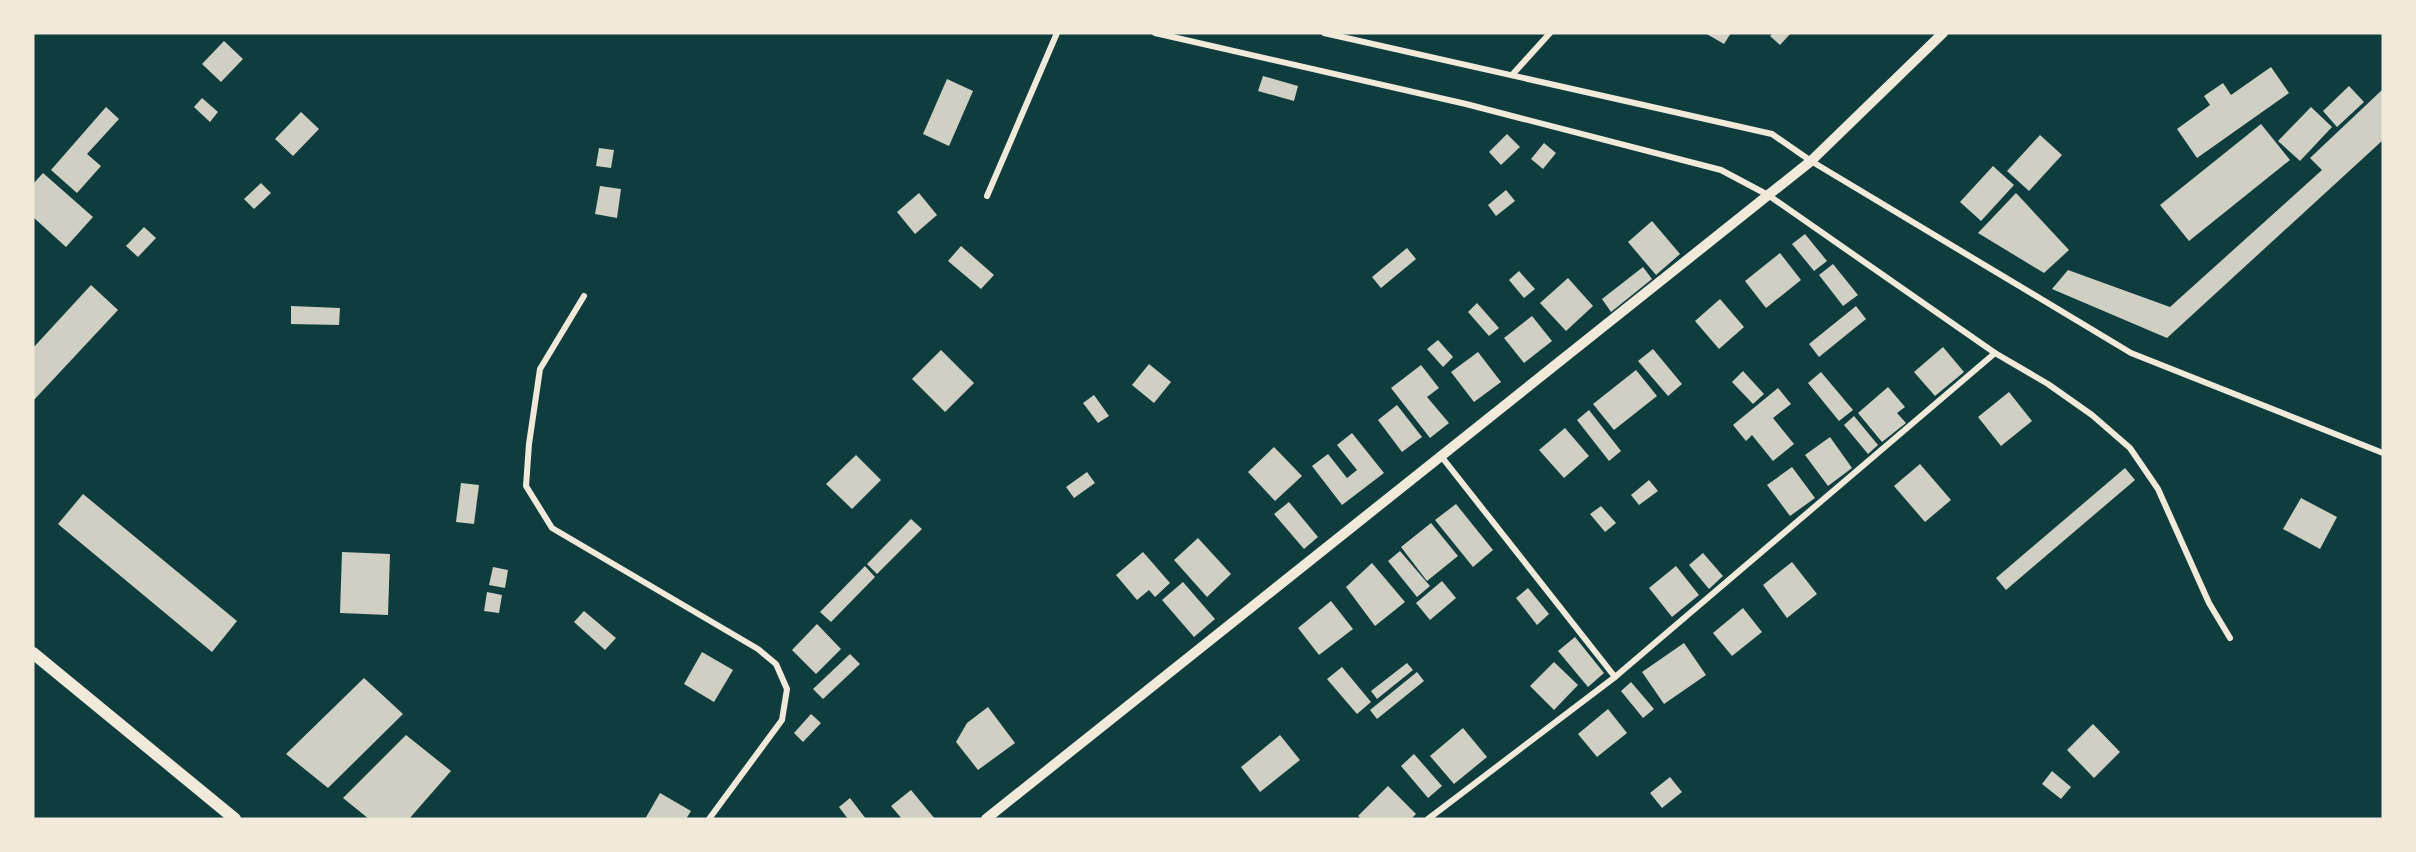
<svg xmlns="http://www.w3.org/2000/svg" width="2416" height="852" viewBox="0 0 2416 852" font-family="Mulish,sans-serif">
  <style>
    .building { fill: #cfcfc3 }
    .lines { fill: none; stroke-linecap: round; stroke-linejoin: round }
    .minor { stroke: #f1e9da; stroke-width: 6 }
    .tertiary { stroke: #f1e9da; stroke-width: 10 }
    .secondary { stroke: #f1e9da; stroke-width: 12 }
  </style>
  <rect width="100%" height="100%" fill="#0f3d3e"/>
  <g class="building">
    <polygon points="1705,33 1731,33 1724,44"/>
    <polygon points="1773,33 1791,33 1780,45 1770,36"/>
    <polygon points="224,41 243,59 221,82 202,64"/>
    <polygon points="2271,67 2289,93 2197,158 2177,129 2210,105 2204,96 2223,83 2231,95"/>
    <polygon points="1263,76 1298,86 1294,101 1258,91"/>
    <polygon points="947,79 973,91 949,146 923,134"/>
    <polygon points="2349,86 2364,102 2337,127 2323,111"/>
    <polygon points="2382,90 2383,140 2167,338 2052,289 2068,270 2170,307 2322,170 2310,158"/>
    <polygon points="202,98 218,112 210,122 194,107"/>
    <polygon points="106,107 119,119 87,154 101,166 77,193 51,170"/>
    <polygon points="2311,107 2332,127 2300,161 2278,141"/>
    <polygon points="301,112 319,129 293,156 275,139"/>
    <polygon points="2261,124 2290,160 2189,241 2160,205"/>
    <polygon points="1507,134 1520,147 1501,165 1489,152"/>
    <polygon points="2040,135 2062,155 2029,191 2007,171"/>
    <polygon points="1544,143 1556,153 1543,169 1531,159"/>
    <polygon points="599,148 614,150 611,168 596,166"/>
    <polygon points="1993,166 2014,185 1981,221 1960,202"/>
    <polygon points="43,173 93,217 66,247 33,217 33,184"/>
    <polygon points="261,183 271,193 254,209 244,199"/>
    <polygon points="600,186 621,189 617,218 595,214"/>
    <polygon points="1506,190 1515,201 1496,216 1488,205"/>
    <polygon points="919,193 937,215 915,234 897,212"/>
    <polygon points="2016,193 2069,250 2044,273 1978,233"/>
    <polygon points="1652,221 1680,254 1656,275 1628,242"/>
    <polygon points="144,227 156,238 138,257 126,246"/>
    <polygon points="1805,234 1827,261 1814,271 1792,244"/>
    <polygon points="961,246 994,275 981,289 948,261"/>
    <polygon points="1407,248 1416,259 1381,288 1372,277"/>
    <polygon points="1780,253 1801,280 1766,308 1745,281"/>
    <polygon points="1833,264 1858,295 1843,306 1819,275"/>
    <polygon points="1643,267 1652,279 1611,312 1602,299"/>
    <polygon points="1519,271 1535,289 1524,298 1509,280"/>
    <polygon points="1568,278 1593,306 1566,331 1540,303"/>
    <polygon points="91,285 118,310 33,401 33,348"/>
    <polygon points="1720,299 1744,327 1719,349 1695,321"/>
    <polygon points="1477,303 1499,328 1489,336 1468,312"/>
    <polygon points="291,306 340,308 339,325 291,324"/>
    <polygon points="1856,306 1866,319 1819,357 1809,344"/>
    <polygon points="1532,316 1552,341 1524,363 1504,338"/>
    <polygon points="1438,340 1453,357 1443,367 1427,349"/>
    <polygon points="1943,347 1964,372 1935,396 1914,372"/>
    <polygon points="1653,349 1682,384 1668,396 1638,361"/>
    <polygon points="941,350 974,383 945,412 912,379"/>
    <polygon points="1478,352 1501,382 1474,402 1451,372"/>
    <polygon points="1149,364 1171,382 1154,403 1132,385"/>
    <polygon points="1421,365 1439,388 1427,397 1449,423 1430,438 1391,388"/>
    <polygon points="1636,370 1657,396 1614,430 1593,404"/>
    <polygon points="1743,371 1764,394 1753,404 1732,382"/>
    <polygon points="1821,372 1853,410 1839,421 1808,383"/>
    <polygon points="1888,387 1905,407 1897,413 1906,423 1882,442 1858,413"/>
    <polygon points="1778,388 1791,404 1773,418 1794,444 1773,461 1752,435 1746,441 1733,425"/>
    <polygon points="2009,392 2032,421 2001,446 1978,417"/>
    <polygon points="1094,395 1109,416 1098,423 1083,403"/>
    <polygon points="1397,405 1422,437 1402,452 1378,420"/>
    <polygon points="1589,410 1621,451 1609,461 1577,420"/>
    <polygon points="1854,416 1878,445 1868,454 1844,425"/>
    <polygon points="1565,428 1589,456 1564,478 1539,450"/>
    <polygon points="1352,433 1384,473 1342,505 1312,466 1328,454 1347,478 1357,470 1337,445"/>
    <polygon points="1830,437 1852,468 1828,486 1805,455"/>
    <polygon points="1274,447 1302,476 1275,501 1248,472"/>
    <polygon points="856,455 881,480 852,509 826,484"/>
    <polygon points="1920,464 1951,500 1925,522 1894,486"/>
    <polygon points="1792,467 1815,498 1790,516 1767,485"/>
    <polygon points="2125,468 2135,480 2006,590 1996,578"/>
    <polygon points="1087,472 1095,483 1074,498 1066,487"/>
    <polygon points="1649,480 1658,491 1639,505 1631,495"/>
    <polygon points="461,483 479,485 474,524 456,522"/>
    <polygon points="83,494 237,621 212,652 58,524"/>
    <polygon points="2301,498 2337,517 2320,549 2283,529"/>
    <polygon points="1289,502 1318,537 1304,549 1274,514"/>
    <polygon points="1456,504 1493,550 1473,567 1435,520"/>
    <polygon points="1601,506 1616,523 1605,532 1590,514"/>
    <polygon points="911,519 922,529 877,574 867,564"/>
    <polygon points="1431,523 1458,556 1427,581 1401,547"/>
    <polygon points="1198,538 1231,574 1207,597 1174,560"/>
    <polygon points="1400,551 1430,586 1417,597 1388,561"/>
    <polygon points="342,552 390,554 388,615 340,613"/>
    <polygon points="1143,552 1170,583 1155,597 1149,590 1137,600 1116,575"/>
    <polygon points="1703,553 1723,576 1709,589 1689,565"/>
    <polygon points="1792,562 1817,594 1787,618 1763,585"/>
    <polygon points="1372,563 1405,602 1375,626 1346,587"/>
    <polygon points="865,566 875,577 831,622 820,612"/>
    <polygon points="1676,566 1699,595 1672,617 1649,588"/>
    <polygon points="493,567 508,570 505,588 489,585"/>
    <polygon points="1442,581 1456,598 1430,620 1416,603"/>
    <polygon points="1183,582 1215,619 1194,637 1162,600"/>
    <polygon points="1528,588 1549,614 1537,625 1516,598"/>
    <polygon points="487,592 502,595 499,613 484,611"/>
    <polygon points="1331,601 1353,629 1319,655 1298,628"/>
    <polygon points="1743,608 1762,632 1732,656 1713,633"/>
    <polygon points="584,611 616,638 605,650 574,622"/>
    <polygon points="817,624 841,649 816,674 792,650"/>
    <polygon points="1575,637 1604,673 1588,687 1558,651"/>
    <polygon points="1684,643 1706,675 1664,704 1642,672"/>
    <polygon points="702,652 733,670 714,702 684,684"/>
    <polygon points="850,654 860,664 823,699 813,689"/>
    <polygon points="1554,662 1578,685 1554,710 1530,686"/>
    <polygon points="1407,663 1413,670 1377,699 1371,691"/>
    <polygon points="1342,667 1371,702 1357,714 1327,679"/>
    <polygon points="1417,672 1424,681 1377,719 1370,710"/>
    <polygon points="364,678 403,714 328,788 286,754"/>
    <polygon points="1631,682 1654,709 1643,718 1621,691"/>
    <polygon points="988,707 1015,743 978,770 956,742 967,723"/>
    <polygon points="1608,709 1627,733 1597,757 1578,734"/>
    <polygon points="811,714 821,723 803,742 794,733"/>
    <polygon points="2093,724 2120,752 2094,778 2067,750"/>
    <polygon points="1463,728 1487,757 1454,784 1430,756"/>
    <polygon points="406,735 451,771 409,819 369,819 343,798"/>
    <polygon points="1280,735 1300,760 1260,792 1241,767"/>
    <polygon points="1414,754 1442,786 1428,798 1401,766"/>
    <polygon points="2052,771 2071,787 2061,799 2042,784"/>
    <polygon points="1670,777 1682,792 1662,808 1650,793"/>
    <polygon points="1388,786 1416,814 1411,819 1362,819 1358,816"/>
    <polygon points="911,790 935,819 902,819 891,806"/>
    <polygon points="660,793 691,811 686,819 645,819"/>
    <polygon points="850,798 866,819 848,819 839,807"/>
  </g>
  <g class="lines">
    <g class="minor">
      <polyline points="1155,33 1466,104 1721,170 1768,195 1995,353 2048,384 2092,415 2130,448 2158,489 2209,603 2230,638"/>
      <polyline points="1324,33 1772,134 1811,161 2131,353 2383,453"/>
      <polyline points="1512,75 1550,33"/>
      <polyline points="987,196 1057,33"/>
      <polyline points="584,296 540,369 529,444 526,486 552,528 758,649 776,664 787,689 782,720 709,819"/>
      <polyline points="1441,456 1615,677 1995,353"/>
      <polyline points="1428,819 1615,677"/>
    </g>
    <polyline class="tertiary" points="986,819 1811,161 1943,33"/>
    <polyline class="secondary" points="33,653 235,819"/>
  </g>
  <rect width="2416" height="852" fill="none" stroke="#f1e9da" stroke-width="69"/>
</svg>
